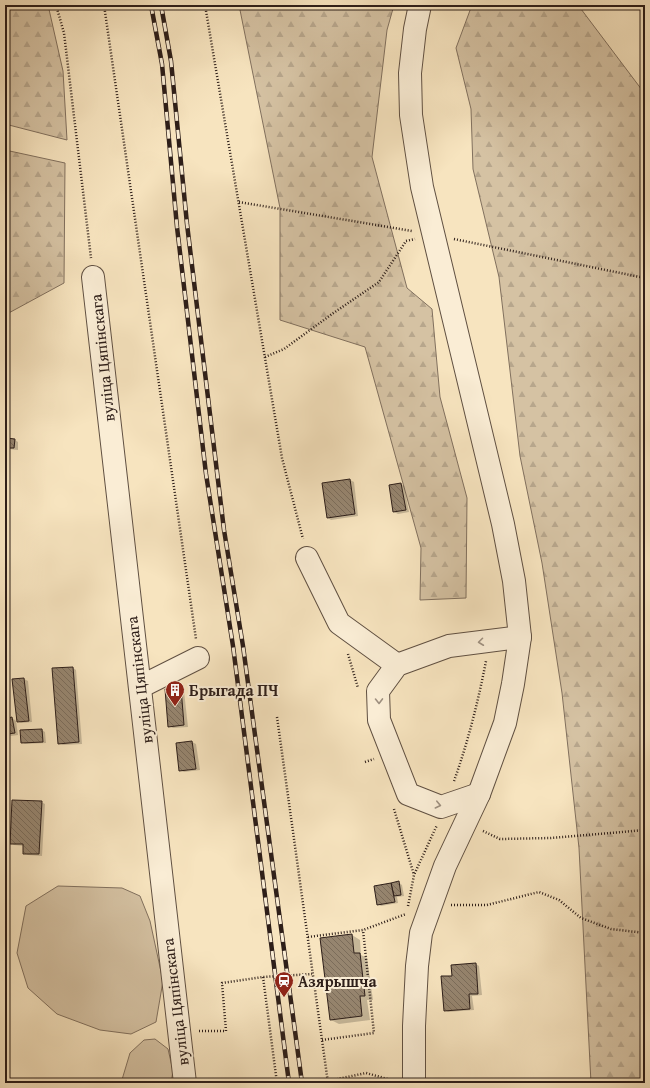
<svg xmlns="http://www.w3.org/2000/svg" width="650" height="1088" viewBox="0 0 650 1088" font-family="'Gentium Book Plus',serif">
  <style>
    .grass { fill: #d5c2a3; stroke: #81705e }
    .forest { fill: url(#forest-firs); stroke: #81705e }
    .shadow { fill: #0003 }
    .building { fill: url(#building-back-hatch); stroke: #2d1e19 }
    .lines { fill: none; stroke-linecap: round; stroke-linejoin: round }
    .minor-casing { stroke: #605042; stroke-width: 24 }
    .path { stroke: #2d1e19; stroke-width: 2.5; stroke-dasharray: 1 2; stroke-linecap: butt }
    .minor { stroke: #faedd5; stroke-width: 22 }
    .rail-casing { stroke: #2d1e19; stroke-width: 4.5 }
    .rail { stroke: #faedd5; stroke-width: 3; stroke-dasharray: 9; stroke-linecap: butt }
    .oneway { stroke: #9e9080 }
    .labels { text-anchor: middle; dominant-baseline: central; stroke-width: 4; stroke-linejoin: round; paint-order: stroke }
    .street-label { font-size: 16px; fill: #2d1e19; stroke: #faedd5 }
    .poi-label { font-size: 16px; font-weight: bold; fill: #2d1e19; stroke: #faedd5; text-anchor: start }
  </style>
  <defs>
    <pattern id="forest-firs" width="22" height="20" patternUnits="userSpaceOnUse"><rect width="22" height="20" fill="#d5c2a3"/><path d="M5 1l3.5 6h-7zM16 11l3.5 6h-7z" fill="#b7a68c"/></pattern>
    <pattern id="building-back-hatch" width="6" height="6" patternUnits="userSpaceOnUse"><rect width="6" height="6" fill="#96856f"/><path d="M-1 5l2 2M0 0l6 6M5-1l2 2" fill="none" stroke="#7b6c5a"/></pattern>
  </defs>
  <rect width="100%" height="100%" fill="#f7e4bf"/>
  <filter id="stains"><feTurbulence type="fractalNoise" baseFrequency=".005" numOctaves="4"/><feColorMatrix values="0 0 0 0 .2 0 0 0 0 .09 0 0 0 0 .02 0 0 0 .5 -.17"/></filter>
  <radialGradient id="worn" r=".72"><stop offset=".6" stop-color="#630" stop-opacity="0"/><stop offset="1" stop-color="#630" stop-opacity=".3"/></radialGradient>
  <g class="grass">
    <polygon points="58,886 122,888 140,896 150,921 163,981 156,1022 131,1034 100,1030 57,1014 28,988 17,953 26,906"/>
    <polygon points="155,1039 168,1049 173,1071 171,1083 121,1083 130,1053 144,1040"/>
  </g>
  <g class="forest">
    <polygon points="5,5 48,5 63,71 67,140 5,124"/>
    <polygon points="239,5 394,5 387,30 372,157 407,288 432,309 440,397 467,498 466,598 420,600 421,548 365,347 280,320 280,208"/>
    <polygon points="472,5 578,5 645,94 645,1083 591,1083 579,848 562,693 542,563 520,456 499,277 473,169 471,109 456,48"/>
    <polygon points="5,150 65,163 64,283 5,315"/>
  </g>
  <g class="shadow">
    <polygon points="15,440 18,442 18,450 9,449 6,447"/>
    <polygon points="350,480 354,482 358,516 331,520 328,518"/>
    <polygon points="401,484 404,486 409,512 398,514 394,512"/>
    <polygon points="73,668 76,670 82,744 63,745 59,743"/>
    <polygon points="24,679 28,681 32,722 21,723 18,721"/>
    <polygon points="181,689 184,691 188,727 173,728 169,726"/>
    <polygon points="12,718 16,721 18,735 11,736 8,734"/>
    <polygon points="42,730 45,732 46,743 25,744 22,742"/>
    <polygon points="192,742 196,744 200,770 184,772 180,770 177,744"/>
    <polygon points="41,802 45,804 42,856 28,855 24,853 24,846 14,845 11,843"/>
    <polygon points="398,882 402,885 404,896 397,897 398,903 381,906 378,904 375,886"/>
    <polygon points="352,935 360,940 361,955 367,958 373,1000 367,1000 370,1020 339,1024 331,1020"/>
    <polygon points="476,964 479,966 482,995 472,996 474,1010 448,1012 445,1010 453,976"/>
  </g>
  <g class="building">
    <polygon points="6,438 15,439 14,448 5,448"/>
    <polygon points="350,479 355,514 327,518 322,483"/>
    <polygon points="401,483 406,510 393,512 389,485"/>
    <polygon points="73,667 79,742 58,744 52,668"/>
    <polygon points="24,678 29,721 17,722 12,679"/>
    <polygon points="181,688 184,725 168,727 165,689"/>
    <polygon points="12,717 15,733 7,734 5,719"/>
    <polygon points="42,729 43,742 21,743 20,730"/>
    <polygon points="192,741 196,769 179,771 176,743"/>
    <polygon points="12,800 42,801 39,854 23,854 23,844 10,844"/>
    <polygon points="399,881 401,895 394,896 391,883"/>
    <polygon points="391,883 395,902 377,905 374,886"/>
    <polygon points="352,934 354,953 360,953 365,996 360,996 362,1016 330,1020 320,938"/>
    <polygon points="476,963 478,994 469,994 470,1009 444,1011 441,976 452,976 451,965"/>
    <polygon points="464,1079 464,1083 436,1083 436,1080"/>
  </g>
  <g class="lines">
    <defs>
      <g id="minor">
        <polyline points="93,277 185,1083"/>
        <polyline points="307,558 339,623 397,665"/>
        <polyline points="140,687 198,658"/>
        <polyline points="479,794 441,807 408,794 379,720 378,691 397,665 449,646 520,637"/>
        <polyline points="414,1083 414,1026 417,966 421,933 445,866 479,794 505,723 513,684 520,637 514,581 503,524 422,187 411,115 410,73 415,29 420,5"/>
      </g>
    </defs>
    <use href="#minor" class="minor-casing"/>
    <g class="path">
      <polyline points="56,5 64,33 91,258"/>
      <polyline points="104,5 196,639"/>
      <polyline points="205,5 282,458 303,539"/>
      <polyline points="239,202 412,231"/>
      <polyline points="454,239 645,278"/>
      <polyline points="265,357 284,349 332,314 379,282 406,241 415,239"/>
      <polyline points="348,654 358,688"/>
      <polyline points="277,717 328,1083"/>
      <polyline points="365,762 374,759"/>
      <path d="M454,781C468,742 478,702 486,661"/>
      <polyline points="394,809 414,875"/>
      <polyline points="483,831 500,839 551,838 645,830"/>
      <polyline points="451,905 487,905 539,892 559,900 581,918 611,929 645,933"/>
      <polyline points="408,906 414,875 437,825"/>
      <polyline points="308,937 363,930 406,914"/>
      <polyline points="263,977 277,1083"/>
      <polyline points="199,1031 226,1031 222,983 263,977 312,974"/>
      <polyline points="322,1040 374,1033 363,930"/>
      <polyline points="328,1081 366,1073 395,1081"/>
    </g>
    <use href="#minor" class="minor"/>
    <defs>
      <g id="rail">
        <polyline points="151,5 162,64 177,227 206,474 233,646 289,1083"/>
        <polyline points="161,5 171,61 187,224 224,530 243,646 302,1083"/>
      </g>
    </defs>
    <use href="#rail" class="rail-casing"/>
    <use href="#rail" class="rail"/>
  </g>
  <defs><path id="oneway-chevron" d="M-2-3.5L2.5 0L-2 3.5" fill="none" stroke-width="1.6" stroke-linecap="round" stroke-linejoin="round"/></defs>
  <g class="oneway">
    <use href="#oneway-chevron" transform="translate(481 642) rotate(173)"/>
    <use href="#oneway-chevron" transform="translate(379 701) rotate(89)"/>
    <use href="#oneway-chevron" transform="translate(438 805) rotate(13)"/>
  </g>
  <defs>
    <symbol id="building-pin" viewBox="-11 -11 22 30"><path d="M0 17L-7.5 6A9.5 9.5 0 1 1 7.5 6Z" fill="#8f2418" stroke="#faedd5"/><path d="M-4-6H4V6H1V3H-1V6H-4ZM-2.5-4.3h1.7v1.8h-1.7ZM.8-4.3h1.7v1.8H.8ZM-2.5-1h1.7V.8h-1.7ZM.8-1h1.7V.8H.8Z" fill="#fff"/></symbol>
    <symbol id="station-pin" viewBox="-11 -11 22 30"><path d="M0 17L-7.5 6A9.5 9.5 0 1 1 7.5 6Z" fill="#8f2418" stroke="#faedd5"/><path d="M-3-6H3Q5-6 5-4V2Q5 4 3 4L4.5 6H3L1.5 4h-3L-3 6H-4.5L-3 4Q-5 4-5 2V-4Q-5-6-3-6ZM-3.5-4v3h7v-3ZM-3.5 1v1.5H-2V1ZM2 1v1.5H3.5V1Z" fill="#fff"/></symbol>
  </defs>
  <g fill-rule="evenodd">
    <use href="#building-pin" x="164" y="679" width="22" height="30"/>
    <use href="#station-pin" x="273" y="970" width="22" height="30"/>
  </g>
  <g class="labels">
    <g class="street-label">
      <text transform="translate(102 358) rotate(-96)">вуліца Цяпінскага</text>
      <text transform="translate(139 680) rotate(-97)">вуліца Цяпінскага</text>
      <text transform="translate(175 1002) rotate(-97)">вуліца Цяпінскага</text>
    </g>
    <g class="poi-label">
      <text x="189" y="690">Брыгада ПЧ</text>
      <text x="298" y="981">Азярышча</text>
    </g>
  </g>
  <rect width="650" height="1088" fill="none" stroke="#f7e4bf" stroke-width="20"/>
  <rect x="6" y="6" width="638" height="1076" fill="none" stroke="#2d1e19" stroke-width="2"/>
  <rect x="10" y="10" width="630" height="1068" fill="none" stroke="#2d1e19"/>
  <rect width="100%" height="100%" filter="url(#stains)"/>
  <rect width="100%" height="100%" fill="url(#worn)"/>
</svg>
